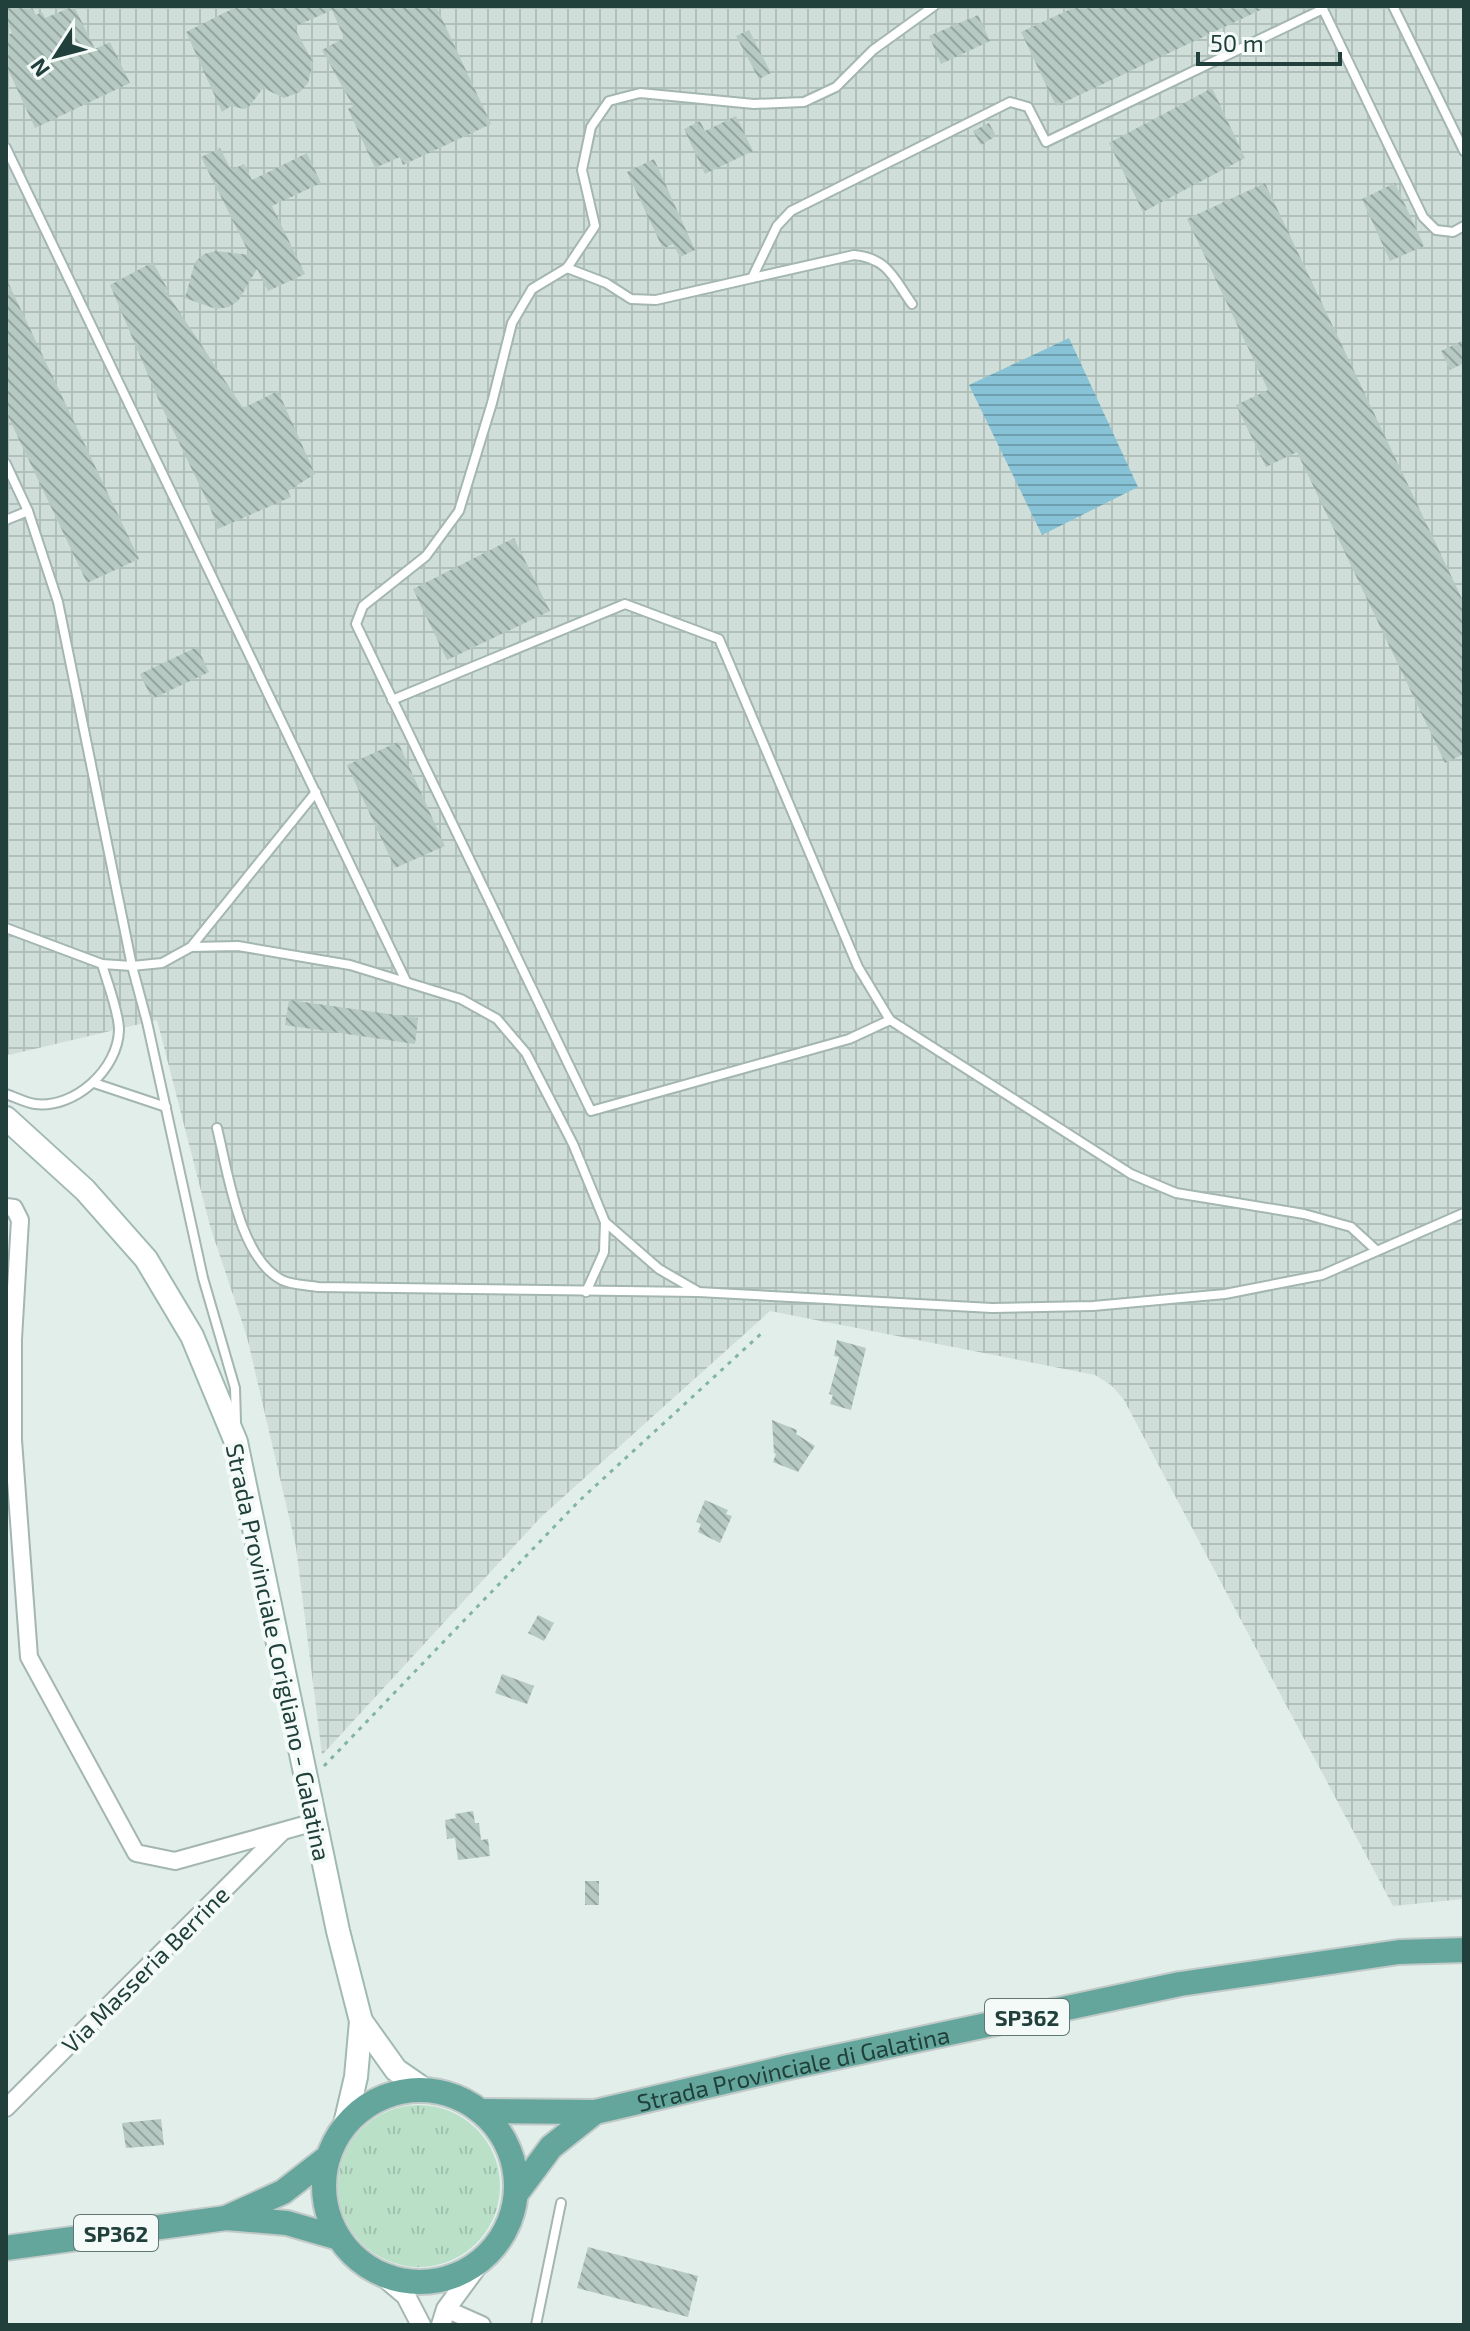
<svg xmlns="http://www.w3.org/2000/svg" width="1470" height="2331" viewBox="0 0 1470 2331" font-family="'Exo 2',sans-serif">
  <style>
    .industrial { fill: url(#industrial-grid) }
    .grass { fill: url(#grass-tufts) }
    .water { fill: url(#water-rules) }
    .building { fill: url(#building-back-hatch) }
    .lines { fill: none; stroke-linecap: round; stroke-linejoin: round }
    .service-casing { stroke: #a4b6b2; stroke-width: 12 }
    .minor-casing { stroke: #a4b6b2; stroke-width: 20 }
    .tertiary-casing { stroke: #a4b6b2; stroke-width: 22 }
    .secondary-casing { stroke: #a0bab3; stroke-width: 26 }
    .primary-casing { stroke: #c1cac8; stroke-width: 28 }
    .path { stroke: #81b3a9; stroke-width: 3; stroke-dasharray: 4 6; stroke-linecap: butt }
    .service { stroke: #fff; stroke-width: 8 }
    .minor { stroke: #fff; stroke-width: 16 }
    .tertiary { stroke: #fff; stroke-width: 18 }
    .secondary { stroke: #fff; stroke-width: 22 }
    .primary { stroke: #64a69c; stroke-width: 24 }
    .labels { text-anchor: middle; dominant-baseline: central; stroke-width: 8; stroke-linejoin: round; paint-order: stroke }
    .shield { fill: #f3faf7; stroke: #607873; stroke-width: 2 }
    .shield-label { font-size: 22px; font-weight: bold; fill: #21403b }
    .street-label { font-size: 24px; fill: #21403b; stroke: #f3faf7 }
  </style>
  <defs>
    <pattern id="industrial-grid" width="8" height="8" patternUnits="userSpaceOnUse" patternTransform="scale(2)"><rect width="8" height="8" fill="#d0ded9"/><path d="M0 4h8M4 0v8" fill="none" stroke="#b2c0bb"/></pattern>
    <pattern id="grass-tufts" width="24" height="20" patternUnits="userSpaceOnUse" patternTransform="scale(2)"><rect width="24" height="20" fill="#bae0c8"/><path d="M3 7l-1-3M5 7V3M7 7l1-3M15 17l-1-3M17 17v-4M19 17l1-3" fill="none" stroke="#a0c1ad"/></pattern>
    <pattern id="water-rules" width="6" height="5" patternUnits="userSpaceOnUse" patternTransform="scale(2)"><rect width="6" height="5" fill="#87c2d6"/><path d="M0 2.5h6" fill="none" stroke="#6e9faf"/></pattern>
    <pattern id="building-back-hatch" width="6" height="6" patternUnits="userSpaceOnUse" patternTransform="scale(2)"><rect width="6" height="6" fill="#b7c9c3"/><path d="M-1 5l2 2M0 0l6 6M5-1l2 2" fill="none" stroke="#94a5a0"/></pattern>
  </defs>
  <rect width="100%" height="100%" fill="#e2eeea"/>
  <polygon class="industrial" points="6,6 1464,6 1464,1899 1393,1906 1124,1400 1111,1385 1095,1375 770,1311 541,1517 322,1755 296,1547 247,1337 210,1226 157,1020 9,1055 6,1052"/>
  <circle class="grass" cx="419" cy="2186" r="81"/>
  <polygon class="water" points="1069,338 1138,487 1042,535 969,385"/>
  <g class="building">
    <polygon points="6,6 31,6 36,15 42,12 45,18 74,6 95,49 110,42 130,83 35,128 6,65 6,36 12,33 6,20"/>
    <polygon points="238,6 436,6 491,124 403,165 400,157 375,168 348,109 353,106 322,50 344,38 332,10 294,27 313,62 308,83 300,92 284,98 263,88 249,107 244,109 231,106 222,112 186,32"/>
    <polygon points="1077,6 1269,6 1056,106 1021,32"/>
    <polygon points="978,15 990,41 941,64 929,36"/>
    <polygon points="749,30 771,73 759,79 736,36"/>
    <polygon points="1212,88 1245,158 1143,212 1109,143"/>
    <polygon points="736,116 753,151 705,174 684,129 700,121 705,131"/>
    <polygon points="989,123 996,136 981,145 973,131"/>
    <polygon points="220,148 231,170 244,164 252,180 307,153 321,183 272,206 305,274 268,291 257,269 238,301 229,307 216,309 185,298 195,262 204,254 216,251 250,255 201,157"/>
    <polygon points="654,159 695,250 680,257 673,244 663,249 627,172"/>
    <polygon points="1265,183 1464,603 1464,754 1445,763 1297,452 1266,467 1236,405 1268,390 1187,219"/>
    <polygon points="1395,183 1424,246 1390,261 1362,199"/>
    <polygon points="153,262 169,292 165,290 243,408 278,391 315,474 288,491 291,497 218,529 209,505 159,401 110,285"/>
    <polygon points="6,278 139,559 87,583 6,412"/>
    <polygon points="1464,340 1464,363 1450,370 1441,351"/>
    <polygon points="514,538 550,611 447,660 413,589"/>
    <polygon points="197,647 209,672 152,699 140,674"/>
    <polygon points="398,742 445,846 395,868 347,765"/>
    <polygon points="289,1000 418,1018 415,1044 285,1025"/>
    <polygon points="837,1340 866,1348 851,1410 830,1404 833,1395 829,1394 839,1357 834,1356"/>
    <polygon points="772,1420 797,1430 796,1434 815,1446 798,1472 773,1462 776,1454 774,1453"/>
    <polygon points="705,1500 728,1510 726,1514 732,1516 720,1543 698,1532 701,1524 696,1522"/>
    <polygon points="538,1615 554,1623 544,1641 528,1633"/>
    <polygon points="502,1674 534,1686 527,1704 495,1693"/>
    <polygon points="473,1811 475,1823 479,1823 481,1840 488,1839 490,1856 458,1860 455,1838 447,1839 445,1820 456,1818 455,1814"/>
    <rect x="585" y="1881" width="14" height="24"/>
    <polygon points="161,2119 164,2145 126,2148 122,2123"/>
    <polygon points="588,2247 698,2276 688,2317 577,2288"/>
  </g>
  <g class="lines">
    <defs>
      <g id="service">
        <polyline points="1393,6 1464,151"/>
        <polyline points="1322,7 1423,217 1436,230 1453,232 1464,226"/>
        <polyline points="6,148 406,981"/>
        <path d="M567,268L606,283L631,299L656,300L854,255C888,258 894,279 912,304"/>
        <polyline points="752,278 777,226 791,211 1010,102 1028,107 1046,142 1323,9"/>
        <polyline points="6,464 28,511 58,602 132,966 147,1022 203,1278 235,1388 236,1422"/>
        <polyline points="6,520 28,511"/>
        <polyline points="392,700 625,604 719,639 858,967 890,1020 1131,1174 1176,1193 1304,1214 1351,1227 1376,1250"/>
        <polyline points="6,928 102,964 132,966 162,963 191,947 238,946 350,965 461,999 497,1019 526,1053 573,1144 605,1222 604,1252 586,1292"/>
        <polyline points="191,947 316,792"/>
        <polyline points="890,1020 849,1039 591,1111 356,624 363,606 426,556 459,511 492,403 512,323 532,289 567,268 595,226 582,170 591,127 609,101 640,93 754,104 804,102 836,87 873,50 934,6"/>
        <polyline points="94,1083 166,1107"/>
        <path d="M6,1094C15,1097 26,1103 35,1104C75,1109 118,1069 119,1030C119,1012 107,982 102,964"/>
        <path d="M217,1128C228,1172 239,1258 282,1280C291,1285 307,1285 318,1287L698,1292L992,1308L1093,1306L1225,1294L1322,1275L1464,1213"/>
        <polyline points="605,1222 659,1269 697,1291"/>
        <polyline points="536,2325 561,2203"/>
      </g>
      <g id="minor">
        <polyline points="6,1207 14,1208 20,1220 13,1339 13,1440 29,1657 136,1853 175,1861 315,1822"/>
        <polyline points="6,2108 282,1832"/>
        <polyline points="446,2309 482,2325"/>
      </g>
      <g id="tertiary">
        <polyline points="379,2273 406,2296 421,2325"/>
        <polyline points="441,2325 446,2309 482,2260"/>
      </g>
      <g id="secondary">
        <polyline points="6,1118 85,1190 146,1259 192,1336 236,1442 338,1931 361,2021 356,2077 345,2124"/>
        <polyline points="361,2021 396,2070 425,2090"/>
      </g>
      <g id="primary">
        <circle cx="420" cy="2186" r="96"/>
        <path id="s1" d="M480,2111L595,2112L789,2067L1180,1984L1399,1952L1464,1950"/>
        <polyline points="516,2194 551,2147 595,2112"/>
        <polyline points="228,2217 283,2192 328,2157"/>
        <polyline points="6,2248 226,2218 287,2223 339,2238"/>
      </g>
    </defs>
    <use href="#service" class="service-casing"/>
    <use href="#minor" class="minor-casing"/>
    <use href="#tertiary" class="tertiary-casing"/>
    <use href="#secondary" class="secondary-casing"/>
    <use href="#primary" class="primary-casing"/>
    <polyline class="path" points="324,1766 579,1501 763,1332"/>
    <use href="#service" class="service"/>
    <use href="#minor" class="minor"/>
    <use href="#tertiary" class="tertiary"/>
    <use href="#secondary" class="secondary"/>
    <use href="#primary" class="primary"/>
  </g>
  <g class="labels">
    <g class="shield">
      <rect x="985" y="1999" width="84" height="36" rx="6"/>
      <rect x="74" y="2215" width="84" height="36" rx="6"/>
    </g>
    <g class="shield-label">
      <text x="1027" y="2017">SP362</text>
      <text x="116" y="2233">SP362</text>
    </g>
    <g class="street-label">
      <text transform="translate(279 1652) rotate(78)">Strada Provinciale Corigliano - Galatina</text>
      <text transform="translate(145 1969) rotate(-45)">Via Masseria Berrine</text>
      <text stroke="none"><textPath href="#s1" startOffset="318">Strada Provinciale di Galatina</textPath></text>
    </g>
  </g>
  <rect width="1470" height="2331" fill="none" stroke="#21403b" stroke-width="16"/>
  <g transform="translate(56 56) rotate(234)" stroke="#f3faf7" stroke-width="6" paint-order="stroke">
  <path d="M0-6L14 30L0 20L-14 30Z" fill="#21403b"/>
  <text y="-12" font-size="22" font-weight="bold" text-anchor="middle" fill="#21403b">N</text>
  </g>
  <path d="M1198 52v12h142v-12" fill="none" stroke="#21403b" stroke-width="4"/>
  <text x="1210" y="52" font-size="24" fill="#21403b" stroke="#f3faf7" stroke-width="6" paint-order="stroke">50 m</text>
</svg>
